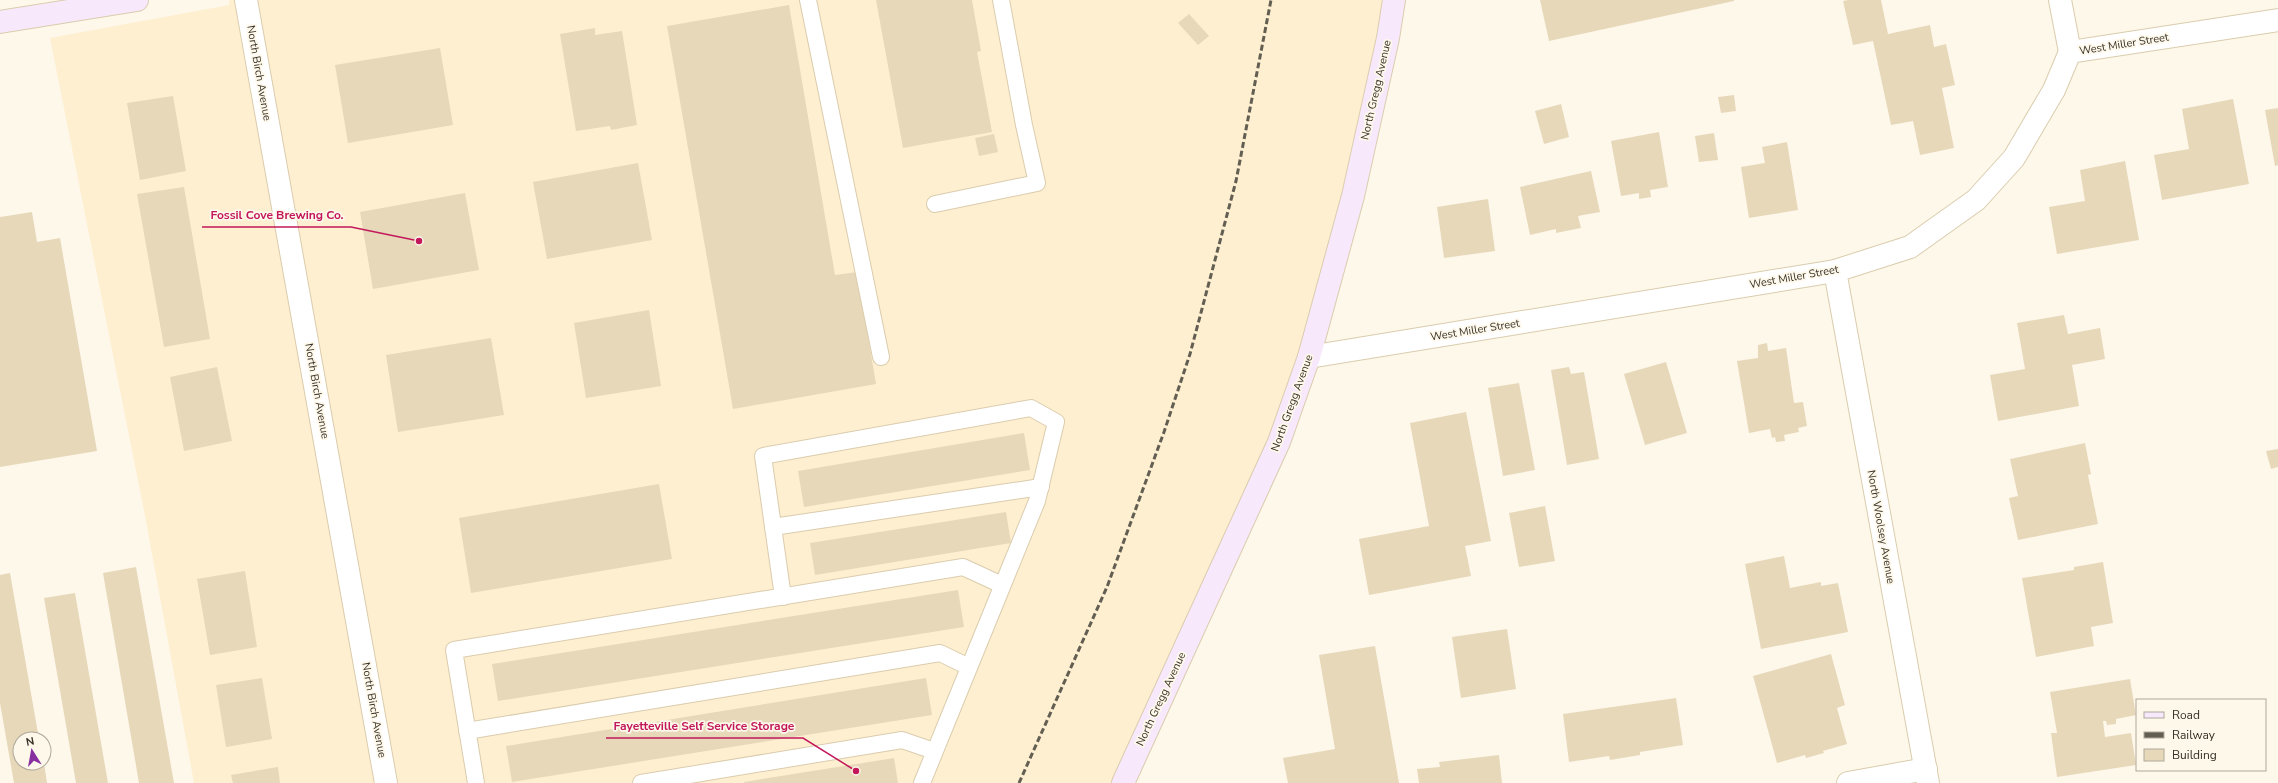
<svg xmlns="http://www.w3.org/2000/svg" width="2278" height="783" viewBox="0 0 2278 783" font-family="'Nunito Sans',sans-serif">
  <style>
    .built { fill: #feefd1 }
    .building { fill: #e7d8ba }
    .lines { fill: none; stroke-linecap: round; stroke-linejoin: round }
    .lane-casing { stroke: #daccad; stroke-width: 18 }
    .street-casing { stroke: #daccad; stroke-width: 24 }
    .secondary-casing { stroke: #daccad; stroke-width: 24 }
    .lane { stroke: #fff; stroke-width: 16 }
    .street { stroke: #fff; stroke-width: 22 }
    .secondary { stroke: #f7e8fc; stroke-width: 22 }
    .rail { stroke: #635e52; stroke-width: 3; stroke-dasharray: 6 3; stroke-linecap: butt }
    .labels { text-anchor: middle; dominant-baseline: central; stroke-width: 3.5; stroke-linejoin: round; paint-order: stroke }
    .street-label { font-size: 11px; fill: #353024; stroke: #fef8eb }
    .leader { fill: none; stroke: #c2185b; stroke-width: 1.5 }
    .callout-dot { fill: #c2185b; stroke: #fef8eb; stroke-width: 1.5 }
    .callout-label { font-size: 12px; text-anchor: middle; font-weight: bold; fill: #c2185b; stroke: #fef8eb; stroke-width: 3.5; stroke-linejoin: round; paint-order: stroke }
  </style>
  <rect width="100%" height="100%" fill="#fef8eb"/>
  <polygon class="built" points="229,0 1394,0 1309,357 1123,783 194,783 146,521 50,38 229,5"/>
  <g class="building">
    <polygon points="876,0 972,0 981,51 977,52 992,132 903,148"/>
    <polygon points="1540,0 1734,0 1734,1 1549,41"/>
    <polygon points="1848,0 1881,0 1888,34 1930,25 1934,47 1946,44 1955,85 1942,88 1954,148 1920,155 1913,121 1891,125 1873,41 1853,45 1843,1"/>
    <polygon points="789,5 835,275 857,272 876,384 733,409 667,26"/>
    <polygon points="1189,14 1209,36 1198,45 1178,23"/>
    <polygon points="595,28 595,35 622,31 637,125 611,130 610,126 576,131 560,34"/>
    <polygon points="440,48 453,125 348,143 335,65"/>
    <polygon points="1734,95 1736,111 1721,113 1718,97"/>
    <polygon points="173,96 186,171 140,180 127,103"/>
    <polygon points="2233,99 2249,184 2162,200 2154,155 2189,149 2182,109"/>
    <polygon points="1561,104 1569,137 1544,144 1535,111"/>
    <polygon points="2278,108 2278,165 2275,166 2265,110"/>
    <polygon points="1659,132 1668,187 1650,190 1651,197 1639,199 1639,193 1621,196 1611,141"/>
    <polygon points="1714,133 1718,160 1699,162 1695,136"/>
    <polygon points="994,134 998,152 979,156 975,138"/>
    <polygon points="1787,142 1798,210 1749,218 1741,167 1765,163 1762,147"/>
    <polygon points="2125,161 2139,240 2057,254 2049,207 2085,201 2080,170"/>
    <polygon points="638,163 652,240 547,259 533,182"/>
    <polygon points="1591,171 1600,212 1578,216 1581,228 1556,233 1556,229 1530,235 1520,187"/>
    <polygon points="184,187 210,339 164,347 137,194"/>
    <polygon points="465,193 479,270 373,289 360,212"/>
    <polygon points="1488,199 1495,251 1444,258 1437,207"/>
    <polygon points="32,212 37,242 60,238 97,451 0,467 0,217"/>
    <polygon points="649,310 661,386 586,398 574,323"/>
    <polygon points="2064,315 2068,334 2100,328 2105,359 2072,365 2079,406 1998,421 1990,375 2025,369 2017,323"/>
    <polygon points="491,338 504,415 398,432 386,355"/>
    <polygon points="1767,343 1768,351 1786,348 1794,403 1803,402 1807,426 1798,428 1799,432 1784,435 1785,441 1776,442 1775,437 1772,438 1770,429 1749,433 1737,361 1758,358 1758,345"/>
    <polygon points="1666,362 1687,433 1645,445 1624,374"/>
    <polygon points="217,367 232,441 184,451 170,377"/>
    <polygon points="1569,367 1571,374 1584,372 1599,459 1567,465 1551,370"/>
    <polygon points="1519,383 1535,470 1503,476 1488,388"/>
    <polygon points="1466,412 1491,541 1465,546 1471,576 1369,595 1359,539 1429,526 1410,423"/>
    <polygon points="1024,433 1030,470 804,507 798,471"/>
    <polygon points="2085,443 2091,474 2088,475 2098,524 2018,540 2009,498 2018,496 2010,459"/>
    <polygon points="2278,449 2278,467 2271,469 2266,451"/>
    <polygon points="659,484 672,559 471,593 459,518"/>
    <polygon points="1545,506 1555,561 1519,567 1509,513"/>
    <polygon points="1006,512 1011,543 815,575 810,543"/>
    <polygon points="1784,556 1790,588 1821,582 1821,586 1838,583 1848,632 1761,649 1745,564"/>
    <polygon points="2103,562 2113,623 2091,627 2094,646 2036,657 2022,578 2074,570 2074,567"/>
    <polygon points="136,567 174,783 139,783 103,573"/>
    <polygon points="245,571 257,647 210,655 197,579"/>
    <polygon points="10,573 39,739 20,739 20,763 44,763 47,783 14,783 0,703 0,575"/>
    <polygon points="958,590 964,627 498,701 492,664"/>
    <polygon points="75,593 108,783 76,783 44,598"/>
    <polygon points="1507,629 1516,689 1461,698 1452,637"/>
    <polygon points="1375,646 1399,783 1288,783 1283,758 1335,749 1319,655"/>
    <polygon points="1831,654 1845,705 1837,708 1847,744 1823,751 1824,753 1806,758 1805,755 1777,763 1753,676"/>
    <polygon points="262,678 272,739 226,747 216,685"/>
    <polygon points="926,678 932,715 512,782 506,746"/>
    <polygon points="2130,679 2136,715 2116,719 2116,724 2107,725 2106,721 2103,721 2105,737 2131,733 2136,765 2057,777 2051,733 2057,733 2050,692"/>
    <polygon points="1676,698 1683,745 1640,752 1640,755 1610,760 1609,756 1569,762 1563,714"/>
    <polygon points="1499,755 1502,783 1419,783 1417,769 1440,767 1439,762"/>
    <polygon points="894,758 898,783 744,783 744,782"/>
    <polygon points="278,767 280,783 233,783 231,775"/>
  </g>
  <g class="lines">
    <defs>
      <g id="lane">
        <polyline points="808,0 881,357"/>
        <polyline points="935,204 1037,183 1024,125 1001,0"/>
        <polyline points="773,527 1041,487"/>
        <polyline points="783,597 763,456 1031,408 1056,422 1037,501 922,783"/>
        <polyline points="467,731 940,653 969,667"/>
        <polyline points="476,783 454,650 963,567 1002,585"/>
        <polyline points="641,783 902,740 934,751"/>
      </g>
      <g id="street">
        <polyline points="246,0 386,783"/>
        <polyline points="2060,0 2070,52"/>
        <polyline points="1835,271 1928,783"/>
        <polyline points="1309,357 1835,271 1910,247 1976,200 2014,158 2054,90 2070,52 2278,20"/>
        <polyline points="1848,783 1926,769"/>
      </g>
      <g id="secondary">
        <polyline points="0,22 137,0"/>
        <polyline points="1123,783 1279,442 1309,357 1353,196 1388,38 1394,0"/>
      </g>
    </defs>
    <use href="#lane" class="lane-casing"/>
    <use href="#street" class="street-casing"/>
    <use href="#secondary" class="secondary-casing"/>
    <use href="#lane" class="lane"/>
    <use href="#street" class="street"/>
    <use href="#secondary" class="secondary"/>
    <polyline class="rail" points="1019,783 1107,587 1164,432 1190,354 1236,181 1271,0"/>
  </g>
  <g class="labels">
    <g class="street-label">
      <text transform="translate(2124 44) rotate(-9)">West Miller Street</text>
      <text transform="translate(259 73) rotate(80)">North Birch Avenue</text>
      <text transform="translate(1376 90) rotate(-77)">North Gregg Avenue</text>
      <text transform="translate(1794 277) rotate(-10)">West Miller Street</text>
      <text transform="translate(1475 330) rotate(-9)">West Miller Street</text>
      <text transform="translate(317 391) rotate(80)">North Birch Avenue</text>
      <text transform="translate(1292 403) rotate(-70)">North Gregg Avenue</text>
      <text transform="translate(1881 527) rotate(80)">North Woolsey Avenue</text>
      <text transform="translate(1161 699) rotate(-65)">North Gregg Avenue</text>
      <text transform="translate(374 710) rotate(80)">North Birch Avenue</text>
    </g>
  </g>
  <path class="leader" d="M419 241L351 227H202M856 771L803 738H606"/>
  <g class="callout-dot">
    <circle cx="419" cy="241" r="4"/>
    <circle cx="856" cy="771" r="4"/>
  </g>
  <g class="callout-label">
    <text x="277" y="219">Fossil Cove Brewing Co.</text>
    <text x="704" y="730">Fayetteville Self Service Storage</text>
  </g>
  <rect x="2136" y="699" width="130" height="72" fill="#fef8eb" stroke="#aea89b"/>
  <rect x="2144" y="712" width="20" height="6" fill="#f7e8fc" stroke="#aea89b"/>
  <text x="2172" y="719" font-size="12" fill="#353024">Road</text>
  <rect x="2144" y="732" width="20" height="6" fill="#635e52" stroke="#aea89b"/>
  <text x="2172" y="739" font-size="12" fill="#353024">Railway</text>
  <rect x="2144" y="749" width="20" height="12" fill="#e7d8ba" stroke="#aea89b"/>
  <text x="2172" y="759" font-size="12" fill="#353024">Building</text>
  <g transform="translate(32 751) rotate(349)"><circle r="19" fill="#fef8eb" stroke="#aea89b"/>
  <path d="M0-3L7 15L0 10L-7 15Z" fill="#86319f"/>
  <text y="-6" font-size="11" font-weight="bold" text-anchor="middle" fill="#353024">N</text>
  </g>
</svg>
